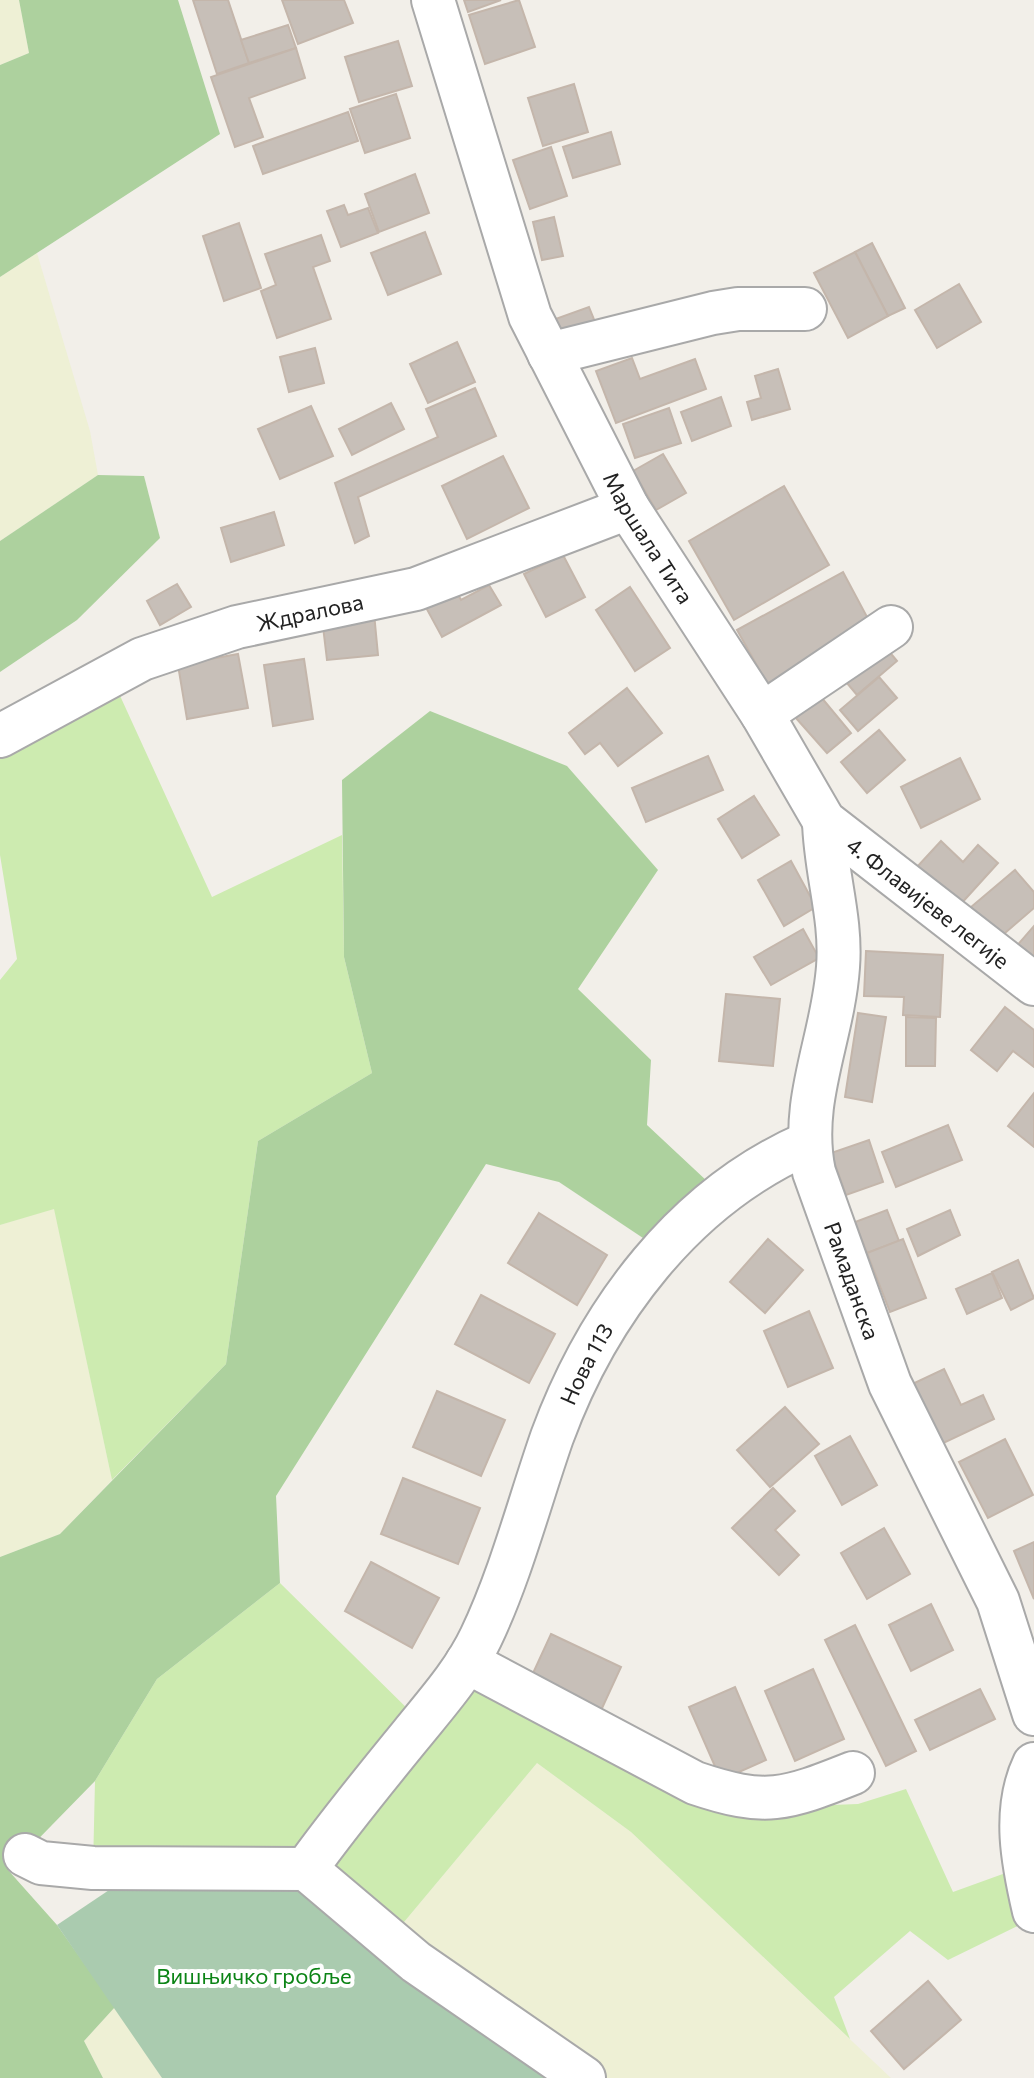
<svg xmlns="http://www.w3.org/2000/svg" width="1034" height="2078" viewBox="0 0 1034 2078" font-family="Commissioner,sans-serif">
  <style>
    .farmland { fill: #eef0d5 }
    .grass { fill: #cdebb0 }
    .forest { fill: #add19e }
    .cemetery { fill: #aacbaf }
    .building { fill: #c7bfb8; stroke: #c4b6ab; stroke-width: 2 }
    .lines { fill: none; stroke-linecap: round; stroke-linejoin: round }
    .minor-casing { stroke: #a9a9a9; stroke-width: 46 }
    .minor { stroke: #fff; stroke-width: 42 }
    .labels { text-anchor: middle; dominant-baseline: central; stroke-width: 8; stroke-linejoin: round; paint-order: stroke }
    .street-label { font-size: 22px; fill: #222; stroke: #fff }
    .park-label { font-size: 22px; fill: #0c8416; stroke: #fff }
  </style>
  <rect width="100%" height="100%" fill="#f2efe9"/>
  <g class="farmland">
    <polygon points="0,0 19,0 29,53 0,65"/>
    <polygon points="37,253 90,431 98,475 0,541 0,277"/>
    <polygon points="54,1208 112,1480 60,1534 0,1557 0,1225"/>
    <polygon points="537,1763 631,1832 891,2078 579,2078 389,1940"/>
    <polygon points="115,2007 162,2078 103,2078 84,2041"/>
  </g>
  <g class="grass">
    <polygon points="111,676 212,897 342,835 344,957 372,1073 258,1141 226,1364 112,1480 54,1209 0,1225 0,980 17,959 0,855 0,736"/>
    <polygon points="280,1583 421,1722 456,1679 807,1806 858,1804 906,1789 953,1892 1022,1867 1034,1918 948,1960 910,1931 834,1997 850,2039 631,1832 537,1763 389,1940 93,1868 95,1781 157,1679"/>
  </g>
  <g class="forest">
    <polygon points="19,0 178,0 220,134 0,277 0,65 29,53"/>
    <polygon points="98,475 144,476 160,538 77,620 0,672 0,541"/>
    <polygon points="430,711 567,766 658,870 578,989 651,1060 647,1125 708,1182 646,1240 559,1182 486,1164 276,1496 280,1583 157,1679 95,1781 8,1870 57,1925 115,2007 84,2041 103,2078 0,2078 0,1557 60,1534 226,1364 258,1141 372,1073 344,957 342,780"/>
  </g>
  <polygon class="cemetery" points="289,1870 573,2078 162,2078 57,1925 127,1878"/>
  <g class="building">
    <polygon points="193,0 228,0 249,63 217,74"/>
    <polygon points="282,0 344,0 353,23 298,44"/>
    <polygon points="464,0 501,0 468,12"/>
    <polygon points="519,0 535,47 485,64 469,15"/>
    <polygon points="288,25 296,48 249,63 241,40"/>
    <polygon points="398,41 412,86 359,102 345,57"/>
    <polygon points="296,48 305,78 249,98 263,137 235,147 211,77"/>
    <polygon points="574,84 588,132 543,146 528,98"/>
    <polygon points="396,94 410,138 365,153 350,109"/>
    <polygon points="348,112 358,141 263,174 253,146"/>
    <polygon points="611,132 620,164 573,178 563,147"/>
    <polygon points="551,147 567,196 530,209 513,160"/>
    <polygon points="415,174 429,213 379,232 365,194"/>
    <polygon points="344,205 348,215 368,208 378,233 341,247 327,211"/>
    <polygon points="554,217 563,256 542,260 533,222"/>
    <polygon points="239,223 261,288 224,301 203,236"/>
    <polygon points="425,232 441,274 388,295 371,253"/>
    <polygon points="321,235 330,261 313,267 331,319 277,338 261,291 276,285 265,254"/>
    <polygon points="872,243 905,308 888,316 855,252"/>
    <polygon points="855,252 888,316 848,338 814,273"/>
    <polygon points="959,284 981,322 937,348 915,310"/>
    <polygon points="589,307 597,327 554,343 547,322"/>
    <polygon points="457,342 475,382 428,403 410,364"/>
    <polygon points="315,348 324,383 289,392 280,357"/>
    <polygon points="632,358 640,379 695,359 706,389 616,423 596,371"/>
    <polygon points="778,369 790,409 752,420 747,402 761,398 755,376"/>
    <polygon points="475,388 496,436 358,497 369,536 355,543 335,483 438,437 426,409"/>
    <polygon points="721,397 731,426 692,441 681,412"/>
    <polygon points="391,403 404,429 352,455 339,429"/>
    <polygon points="311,406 333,456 280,479 258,429"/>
    <polygon points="669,408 681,443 635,458 623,424"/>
    <polygon points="663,454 686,493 656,510 633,471"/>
    <polygon points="503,456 529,508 467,539 442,486"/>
    <polygon points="784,486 829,565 734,620 689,541"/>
    <polygon points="274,512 284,545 231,562 221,528"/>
    <polygon points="563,555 585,597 546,617 524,574"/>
    <polygon points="843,572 874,630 769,687 737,630"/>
    <polygon points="177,584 191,607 160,625 147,601"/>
    <polygon points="453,585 461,600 489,585 501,605 442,637 423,602"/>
    <polygon points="630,587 670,648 635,671 596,610"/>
    <polygon points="374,613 378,655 327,660 322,618"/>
    <polygon points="882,643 897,661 857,695 842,677"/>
    <polygon points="238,654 248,708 187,719 178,665"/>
    <polygon points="304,659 313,719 273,726 264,665"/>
    <polygon points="879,677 897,698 858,731 840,710"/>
    <polygon points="627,688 662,733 618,766 600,743 585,754 569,733"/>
    <polygon points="821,697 851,733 827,753 796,718"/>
    <polygon points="879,730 905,760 867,793 841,762"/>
    <polygon points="708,756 723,790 646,822 632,788"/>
    <polygon points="960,758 980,799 921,828 901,787"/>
    <polygon points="754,796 779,835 742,858 718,819"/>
    <polygon points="941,841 963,862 978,845 998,863 959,906 917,867"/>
    <polygon points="791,861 816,907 784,926 758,880"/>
    <polygon points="1015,870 1034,892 1034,908 998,939 971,907"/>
    <polygon points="1034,926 1034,965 1015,948"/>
    <polygon points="803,929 819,958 771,985 754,957"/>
    <polygon points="866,951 943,955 940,1017 903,1015 904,997 864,996"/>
    <polygon points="726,994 780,999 773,1066 719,1061"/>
    <polygon points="1005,1007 1034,1030 1034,1067 1013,1051 997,1071 971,1050"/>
    <polygon points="858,1013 886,1017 872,1102 845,1097"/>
    <polygon points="906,1017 936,1018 935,1066 906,1066"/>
    <polygon points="1034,1093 1034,1147 1008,1126"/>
    <polygon points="948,1125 962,1160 896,1187 882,1152"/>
    <polygon points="869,1140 883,1182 846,1195 831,1153"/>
    <polygon points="887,1210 899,1241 867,1253 855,1222"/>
    <polygon points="950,1210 960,1235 918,1256 907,1229"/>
    <polygon points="539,1213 607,1255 577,1305 508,1263"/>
    <polygon points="768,1239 803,1270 765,1313 730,1282"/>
    <polygon points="903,1239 926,1298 890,1312 867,1253"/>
    <polygon points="1018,1260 1034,1298 1011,1310 992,1272"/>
    <polygon points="992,1273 1002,1298 967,1314 956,1289"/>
    <polygon points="481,1295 555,1334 529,1383 455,1344"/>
    <polygon points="809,1311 833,1368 788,1387 764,1331"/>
    <polygon points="944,1369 961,1405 983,1395 994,1419 935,1447 906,1387"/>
    <polygon points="437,1391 505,1420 481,1476 413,1447"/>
    <polygon points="785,1407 819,1444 770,1487 737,1450"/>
    <polygon points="850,1436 877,1485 842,1505 815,1456"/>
    <polygon points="1005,1439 1033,1495 988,1518 959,1462"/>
    <polygon points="403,1478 480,1508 458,1564 381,1534"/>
    <polygon points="773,1488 795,1511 775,1530 799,1555 779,1575 732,1528"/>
    <polygon points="884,1528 910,1574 867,1599 841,1553"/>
    <polygon points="1034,1542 1034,1599 1014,1551"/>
    <polygon points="371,1562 439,1598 412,1648 345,1611"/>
    <polygon points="931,1604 953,1650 911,1671 889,1625"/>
    <polygon points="855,1625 916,1751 886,1766 825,1640"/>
    <polygon points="551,1634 621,1667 598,1717 528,1684"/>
    <polygon points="813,1669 844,1739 795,1761 765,1691"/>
    <polygon points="735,1687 766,1760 721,1780 689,1707"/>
    <polygon points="980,1689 995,1719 930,1750 915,1720"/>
    <polygon points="928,1981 961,2020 904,2069 871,2031"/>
  </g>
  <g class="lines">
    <defs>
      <g id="minor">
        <path id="s1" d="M433,0L530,316L628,508L762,714L824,821L1034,984"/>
        <polyline points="549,354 713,313 738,309 805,309"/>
        <polyline points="762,714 891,627"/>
        <path id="s2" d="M0,736L142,659L237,627L416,589L628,508"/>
        <path id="s3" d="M824,821C825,871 842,918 838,967C833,1038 799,1101 814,1172L890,1384L998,1601L1034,1714"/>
        <path d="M467,1662L695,1783C766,1807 785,1800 853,1773"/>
        <path d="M1034,1764C1012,1810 1023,1864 1034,1911"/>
        <polyline points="25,1855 41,1863 93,1868 306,1869 416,1962 584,2078"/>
        <path id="s4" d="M306,1869C339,1823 375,1779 411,1735C436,1704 464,1673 481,1637C511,1574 529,1503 552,1437C598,1312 684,1197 808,1143"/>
      </g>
    </defs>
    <use href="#minor" class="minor-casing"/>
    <use href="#minor" class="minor"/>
  </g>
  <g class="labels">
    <g class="street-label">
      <text stroke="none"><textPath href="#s1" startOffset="582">Маршала Тита</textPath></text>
      <text stroke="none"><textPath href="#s2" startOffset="336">Ждралова</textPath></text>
      <text stroke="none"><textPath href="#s1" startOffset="1048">4. Флавијеве легије</textPath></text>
      <text stroke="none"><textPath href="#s3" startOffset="470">Рамаданска</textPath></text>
      <text stroke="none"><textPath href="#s4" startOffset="584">Нова 113</textPath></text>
    </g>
    <g class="park-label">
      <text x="254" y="1975">Вишњичко гробље</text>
    </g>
  </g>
</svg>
